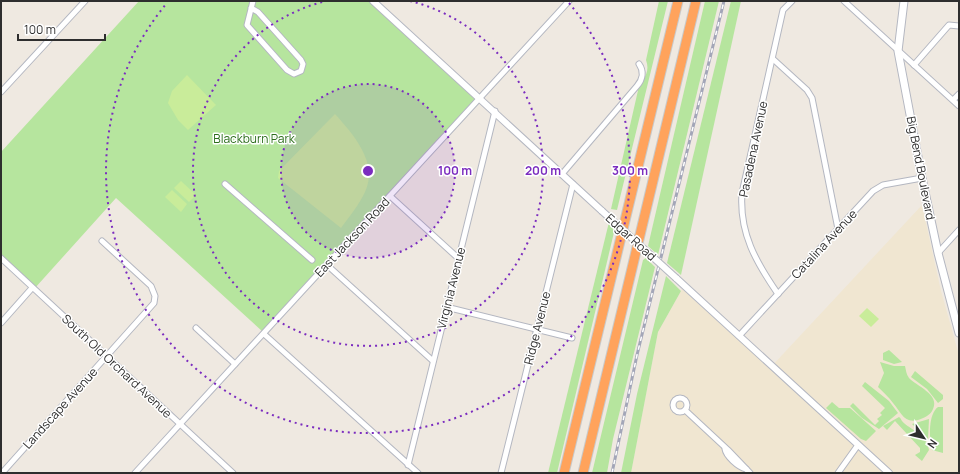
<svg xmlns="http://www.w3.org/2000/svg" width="960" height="474" viewBox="0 0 960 474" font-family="Manrope,sans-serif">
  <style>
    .education { fill: #f0e6d1 }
    .green { fill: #b6e59e }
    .pitch { fill: #c9ec9a }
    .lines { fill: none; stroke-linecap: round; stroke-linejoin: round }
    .minor-casing { stroke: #b4b7c1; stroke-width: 7 }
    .tertiary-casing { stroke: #b4b7c1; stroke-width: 8 }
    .secondary-casing { stroke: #b4b7c1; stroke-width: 9 }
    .motorway-casing { stroke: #c9c9c9; stroke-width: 11 }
    .minor { stroke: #fff; stroke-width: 5 }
    .tertiary { stroke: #fff; stroke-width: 6 }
    .secondary { stroke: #fff; stroke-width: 7 }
    .motorway { stroke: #ffa35c; stroke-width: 9 }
    .rail-casing { stroke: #a3a6b8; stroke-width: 3 }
    .rail { stroke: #fff; stroke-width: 1.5; stroke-dasharray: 4.5; stroke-linecap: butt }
    .tertiary-bridge-casing { stroke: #b4b7c1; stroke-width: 8; stroke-linecap: butt }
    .tertiary-bridge { stroke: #fff; stroke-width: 6 }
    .ring { fill: none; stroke: #7b2cbf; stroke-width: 2; stroke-dasharray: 2 4 }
    .labels { text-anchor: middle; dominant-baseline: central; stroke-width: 3; stroke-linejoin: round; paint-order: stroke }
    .park-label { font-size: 12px; fill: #2c6e1b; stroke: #fff }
    .street-label { font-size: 12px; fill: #2e2e2e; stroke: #fff }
    .centre { fill: #7b2cbf; stroke: #fff; stroke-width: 2 }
    .ring-label { font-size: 12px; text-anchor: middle; font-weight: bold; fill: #7b2cbf; stroke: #fff; stroke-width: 3; stroke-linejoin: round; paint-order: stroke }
  </style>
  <rect width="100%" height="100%" fill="#efe9e1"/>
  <polygon class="education" points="922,205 941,291 959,355 959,473 631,473 658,332 682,289 770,368"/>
  <g class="green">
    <polygon points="139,1 370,1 478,98 263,332 116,198 35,288 1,255 1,152"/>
    <path d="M659,1H668L617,210L611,209L639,86C645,77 650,71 646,60Z"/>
    <polygon points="705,1 719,1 658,255 648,246"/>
    <polygon points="731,1 741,1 681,275 667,263"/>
    <polygon points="609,222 615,228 557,473 548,473"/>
    <polygon points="646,258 655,267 613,439 607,473 592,473 643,260"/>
    <polygon points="666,276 681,291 658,332 631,473 621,473 637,394"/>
    <polygon points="889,350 902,362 894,364 883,360 883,353"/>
    <path d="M880,362L894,366H905C906,370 906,374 909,378C916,386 940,394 933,409C931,415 924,418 918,420C904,424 901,412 893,403C889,397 883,392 878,387L884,373Z"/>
    <polygon points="915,371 943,395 943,399 938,403 927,389 911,377"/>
    <polygon points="865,382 889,401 898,413 879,429 862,418 850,406 853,403 875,425 879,421 877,419 882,415 880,413 885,408 862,386"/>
    <polygon points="832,402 839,408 850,408 876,431 866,441 861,439 826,408"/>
    <path d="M938,407H943V453L932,450C929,439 928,414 938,407Z"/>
    <path d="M899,417C901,418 901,420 902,421C910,430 927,434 929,450L922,461L915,455L920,452V448L895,421L887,430L883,426Z"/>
    <polygon points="929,419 928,439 912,424"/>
  </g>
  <g class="pitch">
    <polygon points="187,75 216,105 188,130 178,120 168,103 172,91"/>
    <path d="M335,114C353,134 379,163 365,192C359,205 349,217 341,228L278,178L279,171Z"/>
    <polygon points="181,181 196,195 189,202 174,188"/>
    <polygon points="172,190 187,204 181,212 165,197"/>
    <polygon points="867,308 879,319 871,327 859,316"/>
  </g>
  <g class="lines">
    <defs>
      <g id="minor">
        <polyline points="844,1 959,106"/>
        <polyline points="251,8 258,12 301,60 303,64 301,71 294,74 287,70 247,25 253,1"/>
        <polyline points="773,59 807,90 812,98 838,229"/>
        <polyline points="914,65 949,25 959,26"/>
        <polyline points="1,92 85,1"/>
        <polyline points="953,100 959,94"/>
        <path d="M562,174L637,86C643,79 644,71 639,64"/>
        <polyline points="225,184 312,260"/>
        <polyline points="390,196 458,258"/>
        <polyline points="938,253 959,230"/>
        <polyline points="1,258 233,473"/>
        <polyline points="327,265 433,361"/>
        <path d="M778,294C756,262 739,233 742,193L783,10L792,1"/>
        <polyline points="446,307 572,338"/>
        <polyline points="1,323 32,288"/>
        <polyline points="196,328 235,364"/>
        <polyline points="264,334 418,473"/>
        <polyline points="739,336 873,191 883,185 922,178"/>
        <circle cx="680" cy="405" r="7"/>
        <polyline points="685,410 728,450 750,473"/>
        <path d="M725,449C726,456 738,467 746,469"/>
        <polyline points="408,465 495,111"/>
        <polyline points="2,473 154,303 155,296 151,286 102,241"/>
        <polyline points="135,473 569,1"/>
        <polyline points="501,473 573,184"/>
        <polyline points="838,473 858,445"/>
      </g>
      <g id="tertiary">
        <polyline points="373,1 602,211"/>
        <polyline points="676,278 889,473"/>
      </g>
      <polyline id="secondary" points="904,1 898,51 922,178 938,253 959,333"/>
      <g id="motorway">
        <polyline points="564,473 678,1"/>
        <polyline points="583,473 696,1"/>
      </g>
    </defs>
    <use href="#minor" class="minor-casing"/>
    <use href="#tertiary" class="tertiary-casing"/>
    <use href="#secondary" class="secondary-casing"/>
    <use href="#motorway" class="motorway-casing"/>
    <use href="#minor" class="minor"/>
    <use href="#tertiary" class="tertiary"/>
    <use href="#secondary" class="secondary"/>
    <use href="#motorway" class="motorway"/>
    <defs>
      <polyline id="rail" points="612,473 637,355 724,1"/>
    </defs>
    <use href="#rail" class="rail-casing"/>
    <use href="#rail" class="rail"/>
    <defs>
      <polyline id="tertiary-bridge" points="602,211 676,278"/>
    </defs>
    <use href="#tertiary-bridge" class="tertiary-bridge-casing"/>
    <use href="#tertiary-bridge" class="tertiary-bridge"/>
  </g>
  <circle cx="368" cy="171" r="87" fill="#7b2cbf" fill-opacity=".12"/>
  <g class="ring">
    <circle cx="368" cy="171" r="87"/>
    <path d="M410 1A175 175 0 1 1 326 1"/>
    <path d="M569 3A262 262 0 1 1 167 3"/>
  </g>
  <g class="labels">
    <g class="park-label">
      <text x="254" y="138">Blackburn Park</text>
    </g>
    <g class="street-label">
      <text transform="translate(753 149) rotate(-78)">Pasadena Avenue</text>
      <text transform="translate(921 168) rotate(79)">Big Bend Boulevard</text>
      <text transform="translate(352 237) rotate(-47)">East Jackson Road</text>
      <text transform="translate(631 237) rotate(42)">Edgar Road</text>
      <text transform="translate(824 244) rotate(-47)">Catalina Avenue</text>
      <text transform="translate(451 288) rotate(-76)">Virginia Avenue</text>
      <text transform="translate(537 328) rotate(-76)">Ridge Avenue</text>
      <text transform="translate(117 366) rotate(43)">South Old Orchard Avenue</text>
      <text transform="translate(60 408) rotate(-48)">Landscape Avenue</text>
    </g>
  </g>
  <circle cx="368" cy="171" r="6" class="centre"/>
  <g class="ring-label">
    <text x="455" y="175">100 m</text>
    <text x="543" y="175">200 m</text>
    <text x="630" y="175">300 m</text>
  </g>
  <rect width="960" height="474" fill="none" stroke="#2e2e2e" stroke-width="4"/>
  <g transform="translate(924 438) rotate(125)" stroke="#ffffff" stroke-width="3" paint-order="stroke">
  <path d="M0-3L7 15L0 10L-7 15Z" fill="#2e2e2e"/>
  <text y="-6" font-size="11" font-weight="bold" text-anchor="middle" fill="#2e2e2e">N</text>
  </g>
  <path d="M18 34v6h87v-6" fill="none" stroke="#2e2e2e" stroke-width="2"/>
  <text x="24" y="34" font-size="12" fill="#2e2e2e" stroke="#ffffff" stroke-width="3" paint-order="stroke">100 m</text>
</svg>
